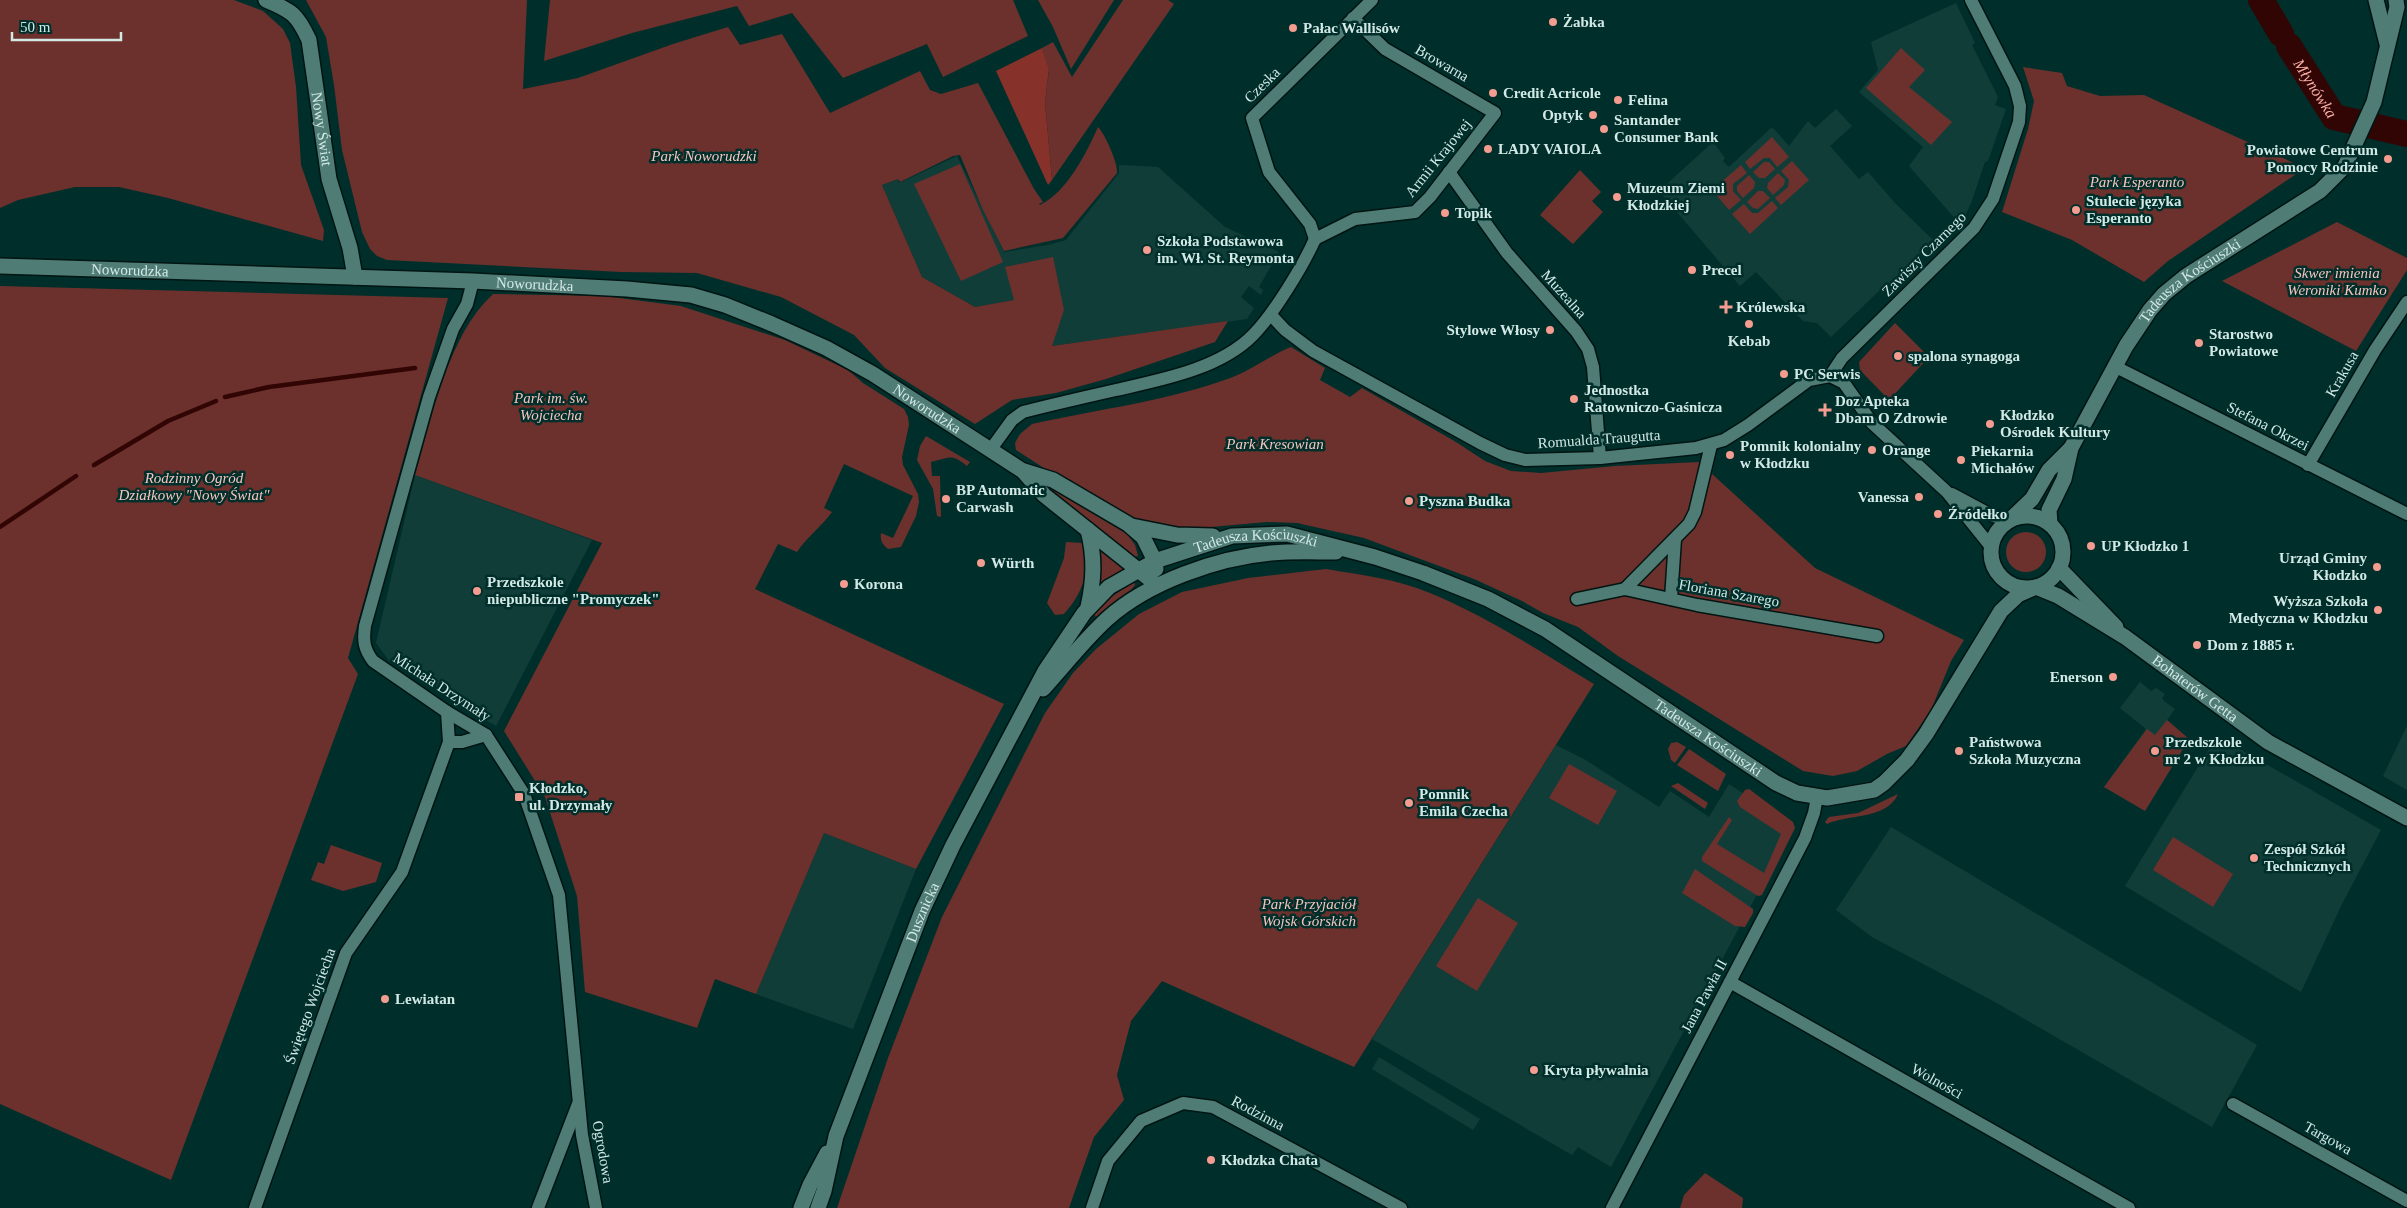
<svg xmlns="http://www.w3.org/2000/svg" width="2407" height="1208" viewBox="0 0 2407 1208" font-family="'Times New Roman',serif">
  <style>
    .built { fill: #113d39 }
    .green { fill: #6c312c }
    .forest { fill: #86312a }
    .lines { fill: none; stroke-linecap: round; stroke-linejoin: round }
    .stream { stroke: #310504; stroke-width: 4.5 }
    .river { stroke: #310504; stroke-width: 26 }
    .street-casing { stroke: #011512; stroke-width: 15 }
    .secondary-casing { stroke: #011512; stroke-width: 18 }
    .street { stroke: #507c76; stroke-width: 12 }
    .secondary { stroke: #507c76; stroke-width: 15 }
    .poi-dot { fill: #f59c91; stroke: #002f2b; stroke-width: 2 }
    .labels { text-anchor: middle; dominant-baseline: central; stroke-width: 5; stroke-linejoin: round; paint-order: stroke }
    .poi-label { font-size: 15px; font-weight: bold; fill: #d2e9e6; stroke: #002f2b; text-anchor: start }
    .street-label { font-size: 15px; fill: #d2e9e6; stroke: #002f2b }
    .park-label { font-size: 15px; font-style: italic; fill: #f8c5be; stroke: #002f2b }
    .water-label { font-size: 16px; font-style: italic; fill: #f9afa5; stroke: #002f2b }
  </style>
  <rect width="100%" height="100%" fill="#002f2b"/>
  <g class="built">
    <polygon points="1956,3 1975,43 1972,45 1998,97 1995,105 2006,109 1988,161 1985,162 1971,203 1965,216 1958,222 1909,166 1923,147 1859,92 1878,70 1871,42"/>
    <polygon points="1836,109 1852,126 1830,146 1859,179 1868,172 1895,203 1935,242 1887,292 1882,288 1831,337 1817,323 1803,321 1756,272 1740,286 1659,191 1713,142 1725,158 1723,161 1729,167 1771,128 1774,129 1789,146 1808,121 1815,128"/>
    <polygon points="957,156 1004,252 1048,245 1066,240 1119,173 1119,165 1158,167 1225,227 1279,252 1259,287 1263,290 1261,295 1249,286 1241,297 1254,308 1247,319 1051,346 1064,310 1014,300 975,307 922,277 882,185 898,179 899,183"/>
    <polygon points="415,475 592,540 496,726 390,662 376,643"/>
    <polygon points="2140,682 2151,691 2156,688 2165,694 2162,698 2164,701 2175,709 2167,720 2189,739 2145,811 2104,787 2146,729 2120,708"/>
    <polygon points="2407,726 2407,790 2383,776"/>
    <polygon points="2217,736 2381,830 2342,904 2301,992 2125,886"/>
    <polygon points="1556,745 1584,759 1659,807 1670,791 1709,817 1729,784 1793,827 1611,1167 1578,1147 1572,1155 1372,1039"/>
    <polygon points="1891,827 2257,1045 2212,1127 1995,1002 1872,937 1836,910"/>
    <polygon points="824,833 916,869 853,1029 756,994"/>
    <polygon points="1379,1057 1480,1119 1473,1130 1372,1069"/>
  </g>
  <g class="green">
    <polygon points="0,0 234,0 263,11 283,29 290,43 296,87 301,165 324,230 323,241 168,198 119,187 75,187 18,200 0,208"/>
    <path d="M306,0H527L523,89L578,78L673,44L728,27L740,45L782,34L830,113L920,71L930,90L941,94L978,83L1034,189L1043,202L1039,204L1040,205C1067,192 1086,154 1098,127C1105,134 1118,163 1117,173L1063,238L1004,251L983,210L960,155L953,156L900,182L898,179L882,185L922,277L975,307L1014,300L1005,267L1053,257L1064,310L1052,346L1228,321L1215,342L1106,379L1056,393L1012,400L975,424L885,368L854,335L781,297L697,273L621,272L387,260L377,256L370,249L362,232L342,150L334,85L326,37Z"/>
    <polygon points="550,0 1013,0 1028,36 943,77 927,44 843,78 792,13 749,26 737,6 632,33 544,61"/>
    <polygon points="1038,0 1114,0 1071,69 1053,27"/>
    <polygon points="1123,0 1168,0 1174,4 1052,180 1045,102 1049,70 1042,48 1053,42 1072,77"/>
    <polygon points="1901,48 1925,70 1909,87 1952,122 1931,145 1866,88"/>
    <polygon points="2023,67 2062,73 2067,86 2100,96 2144,95 2305,168 2168,261 2144,282 2072,240 2002,212 2028,129 2034,101"/>
    <polygon points="1772,137 1789,157 1777,167 1770,158 1764,158 1750,169 1745,162"/>
    <polygon points="1792,161 1809,180 1781,205 1775,198 1788,187 1789,180 1781,171"/>
    <polygon points="1764,162 1769,162 1775,169 1765,178 1759,178 1753,172"/>
    <polygon points="960,164 1003,262 961,281 914,184"/>
    <polygon points="1741,165 1747,173 1733,184 1733,191 1741,200 1729,210 1712,190"/>
    <polygon points="1580,170 1601,192 1592,201 1603,212 1573,244 1540,215"/>
    <polygon points="1778,173 1785,180 1784,185 1773,195 1767,188 1768,183"/>
    <polygon points="1749,175 1755,182 1754,188 1743,198 1737,191 1737,186"/>
    <polygon points="1758,191 1763,191 1770,198 1758,209 1753,208 1747,202"/>
    <polygon points="1772,201 1778,208 1750,234 1732,214 1744,204 1752,213 1758,213"/>
    <polygon points="2337,222 2407,258 2407,270 2356,351 2222,281"/>
    <polygon points="0,286 448,298 348,658 358,674 171,1180 0,1104"/>
    <path d="M493,294L604,296L681,306L785,340L848,370L863,383L904,409L908,417L909,425L902,457L903,465L918,494L919,502L916,516L901,547L888,549C882,544 880,540 881,533L893,538L913,496L844,464L824,508L832,512C821,527 807,537 797,552L778,544L755,589L1004,704L916,869L824,833L756,994L715,979L697,1028L585,992L577,896L545,797L504,731L602,543L415,475C432,418 448,335 493,294Z"/>
    <polygon points="1895,323 1929,357 1889,400 1860,370 1859,362"/>
    <path d="M1291,347L1325,368L1320,380L1350,397L1362,388L1456,442L1485,461L1511,471L1541,473L1615,466L1699,462L1815,568L1964,640L1951,661L1931,710L1906,746L1887,754L1857,771L1833,776L1803,771L1618,656L1578,627L1543,613L1522,601L1474,579L1364,538L1297,523L1267,522L1177,530L1130,518L1075,488L1016,450L1015,443L1020,434L1032,424C1099,409 1169,401 1233,377C1253,369 1271,355 1291,347Z"/>
    <path d="M926,436L970,462L967,466C951,453 950,458 931,462L932,476H940L941,517L937,516L933,489L917,460L920,446Z"/>
    <polygon points="1048,487 1127,534 1135,545 1138,556 1134,557"/>
    <circle cx="2026" cy="552" r="20"/>
    <path d="M1066,542L1083,543C1091,570 1083,593 1064,614L1055,615L1047,603L1064,558Z"/>
    <polygon points="1102,548 1124,566 1123,569 1102,583 1098,582 1099,551"/>
    <path d="M1326,569C1361,575 1397,579 1430,593C1488,617 1541,652 1594,684L1354,1067L1162,981L1131,1021L1117,1075L1124,1100L1094,1137L1069,1208H837L888,1058L942,917L1045,713L1073,673L1096,649L1139,614L1182,592L1248,578Z"/>
    <polygon points="1134,582 1135,585 1131,590 1096,617 1093,613 1111,597"/>
    <polygon points="2167,720 2189,739 2145,811 2104,787 2147,729 2155,735"/>
    <polygon points="1677,742 1686,747 1675,763 1671,760 1668,749 1671,743"/>
    <polygon points="1689,749 1726,774 1718,791 1677,765"/>
    <polygon points="1569,764 1617,791 1598,825 1549,798"/>
    <polygon points="1678,783 1708,803 1705,809 1671,786"/>
    <polygon points="1749,789 1793,822 1795,828 1762,895 1758,896 1702,861 1702,857 1729,817 1732,820 1717,844 1764,873 1781,834 1740,807 1737,801 1745,790"/>
    <path d="M1898,794C1887,820 1847,814 1827,824L1825,822L1829,817L1858,813Z"/>
    <polygon points="2173,837 2233,874 2213,907 2153,870"/>
    <polygon points="331,845 382,863 376,882 343,891 311,880 318,862 324,864"/>
    <polygon points="1695,869 1753,909 1753,913 1745,927 1735,926 1682,893"/>
    <polygon points="1478,898 1518,923 1477,991 1436,966"/>
    <polygon points="1705,1173 1743,1198 1742,1208 1680,1208 1684,1195"/>
  </g>
  <polygon class="forest" points="1042,48 1049,69 1045,102 1052,180 1048,185 996,71"/>
  <g class="lines">
    <g class="stream">
      <polyline points="225,397 269,387 415,368"/>
      <polyline points="94,465 168,421 216,401"/>
      <polyline points="0,527 76,476"/>
    </g>
    <g class="river">
      <polyline points="2261,0 2281,34"/>
      <path id="s1" d="M2289,46L2334,117L2407,134"/>
    </g>
    <defs>
      <g id="street">
        <polyline points="1449,172 1507,253 1576,331 1588,349 1593,367 1600,458"/>
        <polyline points="1315,239 1355,219 1415,212 1430,197 1495,113 1385,49 1353,18"/>
        <polyline points="1315,239 1310,224 1269,172 1252,118 1372,0"/>
        <path d="M473,281L467,304L453,329L429,397L365,626C363,641 364,649 373,661L447,712L486,735L524,794L559,895L582,1135L596,1208"/>
        <polyline points="1271,315 1285,330 1313,351 1480,443 1505,455 1525,460 1600,458 1696,448 1724,440 1748,425 1809,380 1830,376 1844,383 1872,423 1947,492 1992,548"/>
        <polyline points="2114,366 2407,514"/>
        <polyline points="1830,376 1842,358 1974,228 1993,199 2019,122 2020,106 2015,86 1971,0"/>
        <path d="M991,449L1012,420L1023,412C1054,404 1085,397 1116,390C1160,380 1220,369 1253,335C1273,315 1303,266 1315,239"/>
        <polyline points="2308,465 2375,350 2407,302"/>
        <polyline points="1952,494 1993,516 2011,519"/>
        <polyline points="1625,589 1689,524 1695,512 1711,445"/>
        <polyline points="1577,599 1625,589 1697,605 1877,636"/>
        <polyline points="1671,599 1675,539"/>
        <polyline points="449,742 462,742 486,735"/>
        <polyline points="1730,982 2129,1208"/>
        <polyline points="2233,1104 2407,1201"/>
        <polyline points="255,1208 346,953 402,872 449,742 447,712"/>
        <polyline points="538,1208 578,1104"/>
        <polyline points="1092,1208 1108,1161 1141,1121 1183,1103 1213,1107 1401,1208"/>
        <polyline points="1612,1208 1805,838 1814,813 1817,797"/>
      </g>
      <g id="secondary">
        <path id="s2" d="M266,0C292,11 297,14 309,40L329,179L350,248L355,277"/>
        <polyline points="2376,0 2387,44"/>
        <path id="s3" d="M0,266L473,281L627,289L691,295L725,305L772,324L826,348L873,374L1023,471L1044,495L1157,585"/>
        <polyline points="1024,471 1053,480 1128,524 1143,537 1155,561 1156,569"/>
        <circle cx="2027" cy="552" r="36"/>
        <polyline points="2011,519 2032,499 2049,470 2071,448"/>
        <path id="s4" d="M2050,524L2049,510L2064,479L2071,448L2126,346L2150,310L2164,294L2186,276L2320,191L2345,166L2374,102L2397,7L2396,0"/>
        <polyline points="1132,526 1177,535 1213,536"/>
        <path d="M1088,530C1095,557 1094,580 1088,607"/>
        <polyline points="2059,568 2116,627"/>
        <path d="M1043,689C1064,666 1084,640 1107,619C1148,582 1217,558 1271,553C1293,551 1315,552 1336,552"/>
        <polyline points="801,1208 810,1185 827,1153"/>
        <path id="s5" d="M818,1208L824,1191L836,1136L922,911L953,845L1045,671L1084,613L1109,587L1155,561L1232,536L1287,534L1375,557L1423,573L1488,599L1545,629L1776,783L1797,793L1827,798L1874,790L1884,783L1907,760L1926,734L2001,611L2018,595L2036,587L2058,596L2125,637L2268,742L2407,818"/>
      </g>
    </defs>
    <use href="#street" class="street-casing"/>
    <use href="#secondary" class="secondary-casing"/>
    <use href="#street" class="street"/>
    <use href="#secondary" class="secondary"/>
  </g>
  <g class="poi-dot">
    <circle cx="1553" cy="22" r="5"/>
    <circle cx="1293" cy="28" r="5"/>
    <circle cx="1493" cy="93" r="5"/>
    <circle cx="1618" cy="100" r="5"/>
    <circle cx="1593" cy="115" r="5"/>
    <circle cx="1604" cy="129" r="5"/>
    <circle cx="1488" cy="149" r="5"/>
    <circle cx="2388" cy="159" r="5"/>
    <circle cx="1617" cy="197" r="5"/>
    <circle cx="2076" cy="210" r="5"/>
    <circle cx="1445" cy="213" r="5"/>
    <circle cx="1147" cy="250" r="5"/>
    <circle cx="1692" cy="270" r="5"/>
    <path d="M1723.5 299.5h5v5h5v5h-5v5h-5v-5h-5v-5h5z"/>
    <circle cx="1749" cy="324" r="5"/>
    <circle cx="1550" cy="330" r="5"/>
    <circle cx="2199" cy="343" r="5"/>
    <circle cx="1898" cy="356" r="5"/>
    <circle cx="1784" cy="374" r="5"/>
    <circle cx="1574" cy="399" r="5"/>
    <path d="M1822.5 402.5h5v5h5v5h-5v5h-5v-5h-5v-5h5z"/>
    <circle cx="1990" cy="424" r="5"/>
    <circle cx="1872" cy="450" r="5"/>
    <circle cx="1730" cy="455" r="5"/>
    <circle cx="1961" cy="460" r="5"/>
    <circle cx="1919" cy="497" r="5"/>
    <circle cx="946" cy="499" r="5"/>
    <circle cx="1409" cy="501" r="5"/>
    <circle cx="1938" cy="514" r="5"/>
    <circle cx="2091" cy="546" r="5"/>
    <circle cx="981" cy="563" r="5"/>
    <circle cx="2377" cy="567" r="5"/>
    <circle cx="844" cy="584" r="5"/>
    <circle cx="477" cy="591" r="5"/>
    <circle cx="2378" cy="610" r="5"/>
    <circle cx="2197" cy="645" r="5"/>
    <circle cx="2113" cy="677" r="5"/>
    <circle cx="1959" cy="751" r="5"/>
    <circle cx="2155" cy="751" r="5"/>
    <rect x="514" y="792" width="10" height="10" rx="2.5"/>
    <circle cx="1409" cy="803" r="5"/>
    <circle cx="2254" cy="858" r="5"/>
    <circle cx="385" cy="999" r="5"/>
    <circle cx="1534" cy="1070" r="5"/>
    <circle cx="1211" cy="1160" r="5"/>
  </g>
  <g class="labels">
    <g class="poi-label">
      <text x="1563" y="22">Żabka</text>
      <text x="1303" y="28">Pałac Wallisów</text>
      <text x="1503" y="93">Credit Acricole</text>
      <text x="1628" y="100">Felina</text>
      <text x="1583" y="115" text-anchor="end">Optyk</text>
      <text x="1614" y="120">Santander<tspan x="1614" dy="17">Consumer Bank</tspan></text>
      <text x="1498" y="149">LADY VAIOLA</text>
      <text x="2378" y="150" text-anchor="end">Powiatowe Centrum<tspan x="2378" dy="17">Pomocy Rodzinie</tspan></text>
      <text x="1627" y="188">Muzeum Ziemi<tspan x="1627" dy="17">Kłodzkiej</tspan></text>
      <text x="2086" y="201">Stulecie języka<tspan x="2086" dy="17">Esperanto</tspan></text>
      <text x="1455" y="213">Topik</text>
      <text x="1157" y="241">Szkoła Podstawowa<tspan x="1157" dy="17">im. Wł. St. Reymonta</tspan></text>
      <text x="1702" y="270">Precel</text>
      <text x="1736" y="307">Królewska</text>
      <text x="1540" y="330" text-anchor="end">Stylowe Włosy</text>
      <text x="2209" y="334">Starostwo<tspan x="2209" dy="17">Powiatowe</tspan></text>
      <text x="1749" y="341" text-anchor="middle">Kebab</text>
      <text x="1908" y="356">spalona synagoga</text>
      <text x="1794" y="374">PC Serwis</text>
      <text x="1584" y="390">Jednostka<tspan x="1584" dy="17">Ratowniczo-Gaśnicza</tspan></text>
      <text x="1835" y="401">Doz Apteka<tspan x="1835" dy="17">Dbam O Zdrowie</tspan></text>
      <text x="2000" y="415">Kłodzko<tspan x="2000" dy="17">Ośrodek Kultury</tspan></text>
      <text x="1740" y="446">Pomnik kolonialny<tspan x="1740" dy="17">w Kłodzku</tspan></text>
      <text x="1882" y="450">Orange</text>
      <text x="1971" y="451">Piekarnia<tspan x="1971" dy="17">Michałów</tspan></text>
      <text x="956" y="490">BP Automatic<tspan x="956" dy="17">Carwash</tspan></text>
      <text x="1909" y="497" text-anchor="end">Vanessa</text>
      <text x="1419" y="501">Pyszna Budka</text>
      <text x="1948" y="514">Źródełko</text>
      <text x="2101" y="546">UP Kłodzko 1</text>
      <text x="2367" y="558" text-anchor="end">Urząd Gminy<tspan x="2367" dy="17">Kłodzko</tspan></text>
      <text x="991" y="563">Würth</text>
      <text x="487" y="582">Przedszkole<tspan x="487" dy="17">niepubliczne "Promyczek"</tspan></text>
      <text x="854" y="584">Korona</text>
      <text x="2368" y="601" text-anchor="end">Wyższa Szkoła<tspan x="2368" dy="17">Medyczna w Kłodzku</tspan></text>
      <text x="2207" y="645">Dom z 1885 r.</text>
      <text x="2103" y="677" text-anchor="end">Enerson</text>
      <text x="1969" y="742">Państwowa<tspan x="1969" dy="17">Szkoła Muzyczna</tspan></text>
      <text x="2165" y="742">Przedszkole<tspan x="2165" dy="17">nr 2 w Kłodzku</tspan></text>
      <text x="529" y="788">Kłodzko,<tspan x="529" dy="17">ul. Drzymały</tspan></text>
      <text x="1419" y="794">Pomnik<tspan x="1419" dy="17">Emila Czecha</tspan></text>
      <text x="2264" y="849">Zespół Szkół<tspan x="2264" dy="17">Technicznych</tspan></text>
      <text x="395" y="999">Lewiatan</text>
      <text x="1544" y="1070">Kryta pływalnia</text>
      <text x="1221" y="1160">Kłodzka Chata</text>
    </g>
    <g class="street-label">
      <text transform="translate(1442 63) rotate(30)">Browarna</text>
      <text transform="translate(1262 85) rotate(-45)">Czeska</text>
      <text stroke="none"><textPath href="#s2" startOffset="151">Nowy Świat</textPath></text>
      <text transform="translate(1438 158) rotate(-51)">Armii Krajowej</text>
      <text transform="translate(1924 254) rotate(-45)">Zawiszy Czarnego</text>
      <text stroke="none"><textPath href="#s3" startOffset="130">Noworudzka</textPath></text>
      <text stroke="none"><textPath href="#s4" startOffset="289">Tadeusza Kościuszki</textPath></text>
      <text stroke="none"><textPath href="#s3" startOffset="535">Noworudzka</textPath></text>
      <text transform="translate(1564 294) rotate(48)">Muzealna</text>
      <text transform="translate(2342 374) rotate(-60)">Krakusa</text>
      <text stroke="none"><textPath href="#s3" startOffset="955">Noworudzka</textPath></text>
      <text transform="translate(2268 426) rotate(27)">Stefana Okrzei</text>
      <text transform="translate(1599 439) rotate(-4)">Romualda Traugutta</text>
      <text stroke="none"><textPath href="#s5" startOffset="848">Tadeusza Kościuszki</textPath></text>
      <text transform="translate(1729 593) rotate(10)">Floriana Szarego</text>
      <text transform="translate(442 687) rotate(33)">Michała Drzymały</text>
      <text stroke="none"><textPath href="#s5" startOffset="1988">Bohaterów Getta</textPath></text>
      <text stroke="none"><textPath href="#s5" startOffset="1352">Tadeusza Kościuszki</textPath></text>
      <text stroke="none"><textPath href="#s5" startOffset="314">Dusznicka</textPath></text>
      <text transform="translate(1704 996) rotate(-62)">Jana Pawła II</text>
      <text transform="translate(310 1006) rotate(-70)">Świętego Wojciecha</text>
      <text transform="translate(1937 1081) rotate(29)">Wolności</text>
      <text transform="translate(1258 1113) rotate(28)">Rodzinna</text>
      <text transform="translate(2328 1138) rotate(29)">Targowa</text>
      <text transform="translate(603 1152) rotate(80)">Ogrodowa</text>
    </g>
    <g class="park-label">
      <text x="704" y="156">Park Noworudzki</text>
      <text x="2137" y="182">Park Esperanto</text>
      <text x="2337" y="273">Skwer imienia<tspan x="2337" dy="17">Weroniki Kumko</tspan></text>
      <text x="551" y="398">Park im. św.<tspan x="551" dy="17">Wojciecha</tspan></text>
      <text x="1275" y="444">Park Kresowian</text>
      <text x="194" y="478">Rodzinny Ogród<tspan x="194" dy="17">Działkowy "Nowy Świat"</tspan></text>
      <text x="1309" y="904">Park Przyjaciół<tspan x="1309" dy="17">Wojsk Górskich</tspan></text>
    </g>
    <g class="water-label">
      <text stroke="none"><textPath href="#s1" startOffset="50">Młynówka</textPath></text>
    </g>
  </g>
  <path d="M12 32v8h109v-8" fill="none" stroke="#d2e9e6" stroke-width="2.5"/>
  <text x="20" y="32" font-size="15" fill="#d2e9e6" stroke="#002f2b" stroke-width="4" paint-order="stroke">50 m</text>
</svg>
